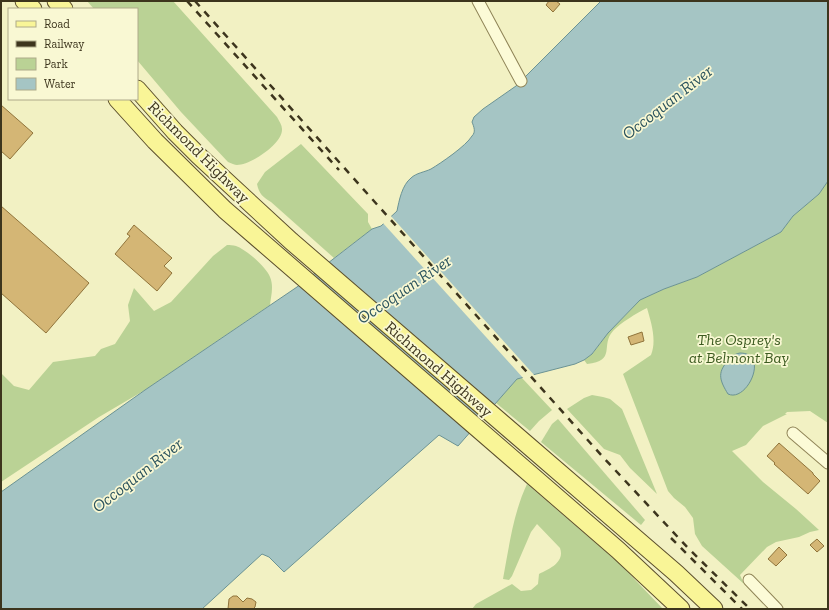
<svg xmlns="http://www.w3.org/2000/svg" width="829" height="610" viewBox="0 0 829 610" font-family="'Zilla Slab',serif">
  <style>
    .green { fill: #bad295 }
    .water { fill: #a5c5c4; stroke: #6b9394 }
    .pier { fill: #f2f1c3 }
    .building { fill: #d4b675; stroke: #90743b }
    .lines { fill: none; stroke-linecap: round; stroke-linejoin: round }
    .minor-casing { stroke: #8f8457; stroke-width: 13 }
    .primary-casing { stroke: #5c4f2c; stroke-width: 19 }
    .minor { stroke: #fcfbd7; stroke-width: 11 }
    .primary { stroke: #f9f597; stroke-width: 17 }
    .rail { stroke: #3d351d; stroke-width: 2.5; stroke-dasharray: 7 7; stroke-linecap: butt }
    .labels { text-anchor: middle; dominant-baseline: central; stroke-width: 3.5; stroke-linejoin: round; paint-order: stroke }
    .street-label { font-size: 16px; fill: #3d351d; stroke: #f9f8d3 }
    .park-label { font-size: 16px; font-style: italic; fill: #3d5b21; stroke: #f9f8d3 }
    .water-label { font-size: 17px; font-style: italic; fill: #2b535e; stroke: #f9f8d3 }
  </style>
  <rect width="100%" height="100%" fill="#f2f1c3"/>
  <g class="green">
    <path d="M87,1H173L277,117C279,121 282,125 282,129C283,143 251,165 237,165C235,165 231,163 228,162L181,112L137,60V9H94Z"/>
    <path d="M301,144L368,214V222L372,229L334,258L271,202C263,197 259,194 257,184L265,172Z"/>
    <path d="M828,181V423L810,411L787,412L785,414H787L763,426L746,445L732,451L763,482L796,509L819,530L810,532L799,537L776,542L767,547L740,575L744,584L702,546L695,534L693,518L685,507L674,498L668,491L623,374L651,355C657,340 651,322 647,308C637,313 620,323 613,331C600,345 617,361 587,364L584,360L593,353L608,333L640,300L664,289L697,277L781,232L793,216L819,194Z"/>
    <path d="M227,245C230,245 233,245 236,246C247,250 266,267 270,277C274,286 271,296 270,305L145,390L99,417L1,482V373L14,386L29,390L53,362L95,356L101,349L115,344L130,321L128,305L134,288L154,311L171,302L213,256Z"/>
    <polygon points="522,378 552,410 539,421 530,431 496,403 517,379"/>
    <polygon points="592,395 603,397 610,399 622,409 657,494 630,468 620,455 604,449 567,409 584,398"/>
    <polygon points="558,419 645,520 641,525 541,442 552,424"/>
    <path d="M527,484L620,564L663,609H472L476,604L512,584L521,591L531,590L538,584L539,574C550,569 565,562 560,548L537,524L531,532L512,576L509,580L503,579C509,547 513,514 527,484Z"/>
  </g>
  <g class="water">
    <path d="M601,1H828V181L819,194L793,216L781,232L697,277L664,289L640,300L608,333L592,354L584,360L575,364L517,379L458,446L439,435L284,572L269,557L262,554L202,609H1V492L145,390L297,287L372,229L381,226L397,211C399,201 402,185 411,178C416,173 425,172 431,169C441,163 466,146 472,136C476,132 474,127 472,122L474,117L483,109L516,86Z"/>
    <path d="M740,353C770,353 747,403 728,394C720,381 717,373 727,362C731,357 734,354 740,353Z"/>
  </g>
  <polygon class="pier" points="390,215 535,376 524,379 382,222"/>
  <g class="building">
    <polygon points="549,1 556,1 560,4 553,12 546,5"/>
    <polygon points="1,105 33,133 10,159 1,151"/>
    <polygon points="1,206 89,283 46,333 1,293"/>
    <polygon points="134,225 172,258 164,266 172,273 157,291 115,254 130,236 127,234"/>
    <polygon points="642,332 644,341 631,345 628,337"/>
    <polygon points="779,443 813,473 813,474 820,481 808,494 774,464 775,463 767,456"/>
    <polygon points="817,539 824,546 817,552 810,545"/>
    <polygon points="779,547 787,555 776,566 768,559"/>
    <polygon points="233,596 237,596 243,602 247,598 252,599 256,602 255,607 253,609 228,609 229,599"/>
  </g>
  <g class="lines">
    <defs>
      <g id="minor">
        <polyline points="478,1 521,81"/>
        <polyline points="793,433 828,463"/>
        <polyline points="749,580 777,609"/>
      </g>
      <g id="primary">
        <polyline points="24,1 33,9"/>
        <polyline points="56,1 64,9"/>
        <polyline points="137,89 175,132 199,156 291,241 676,573 714,609"/>
        <polyline points="117,99 155,141 225,210 618,550 681,609"/>
      </g>
    </defs>
    <use href="#minor" class="minor-casing"/>
    <use href="#primary" class="primary-casing"/>
    <use href="#minor" class="minor"/>
    <use href="#primary" class="primary"/>
    <g class="rail">
      <polyline points="187,1 339,170"/>
      <polyline points="195,1 602,456 688,548 750,609"/>
      <polyline points="671,538 742,609"/>
    </g>
  </g>
  <g class="labels">
    <g class="street-label">
      <text transform="translate(199 152) rotate(45)">Richmond Highway</text>
      <text transform="translate(439 369) rotate(41)">Richmond Highway</text>
    </g>
    <g class="park-label">
      <text x="739" y="339">The Osprey's<tspan x="739" dy="18">at Belmont Bay</tspan></text>
    </g>
    <g class="water-label">
      <text transform="translate(667 102) rotate(-38)">Occoquan River</text>
      <text transform="translate(404 289) rotate(-34)">Occoquan River</text>
      <text transform="translate(137 475) rotate(-38)">Occoquan River</text>
    </g>
  </g>
  <rect width="829" height="610" fill="none" stroke="#3d351d" stroke-width="4"/>
  <rect x="8" y="8" width="130" height="92" fill="#f9f8d3" stroke="#aeaa8a"/>
  <rect x="16" y="21" width="20" height="6" fill="#f9f597" stroke="#aeaa8a"/>
  <text x="44" y="28" font-size="12" fill="#3d351d">Road</text>
  <rect x="16" y="41" width="20" height="6" fill="#3d351d" stroke="#aeaa8a"/>
  <text x="44" y="48" font-size="12" fill="#3d351d">Railway</text>
  <rect x="16" y="58" width="20" height="12" fill="#bad295" stroke="#aeaa8a"/>
  <text x="44" y="68" font-size="12" fill="#3d351d">Park</text>
  <rect x="16" y="78" width="20" height="12" fill="#a5c5c4" stroke="#aeaa8a"/>
  <text x="44" y="88" font-size="12" fill="#3d351d">Water</text>
</svg>
